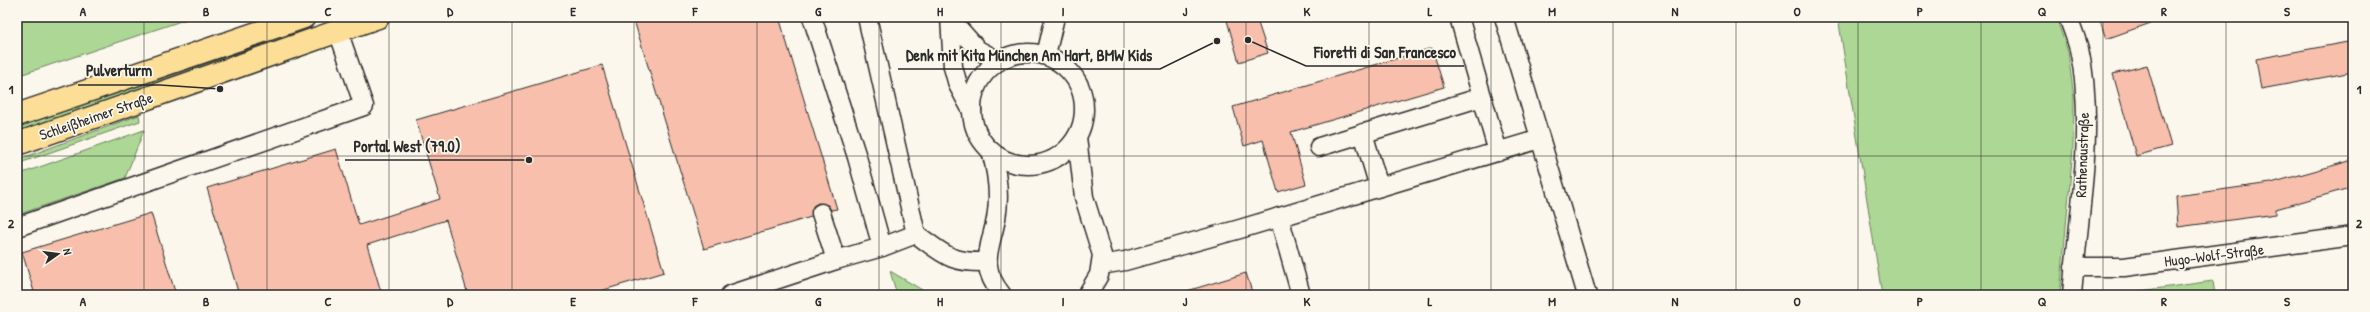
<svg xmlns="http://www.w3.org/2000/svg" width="2370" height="312" viewBox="0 0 2370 312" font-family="'Patrick Hand',sans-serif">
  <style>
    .green { fill: #add795; stroke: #6c8160 }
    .building { fill: #f7bfac; stroke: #2b2b2b }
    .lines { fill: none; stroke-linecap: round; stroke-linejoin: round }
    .minor-casing { stroke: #2b2b2b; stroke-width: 21 }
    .major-casing { stroke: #2b2b2b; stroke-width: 25 }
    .minor { stroke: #fbf7ec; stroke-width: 18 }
    .major { stroke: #fcde96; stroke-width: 22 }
    .grid { fill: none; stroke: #2b2b2b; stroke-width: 1; stroke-opacity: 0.55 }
    .labels { text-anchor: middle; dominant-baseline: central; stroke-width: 3.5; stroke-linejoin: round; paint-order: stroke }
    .street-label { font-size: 15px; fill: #2b2b2b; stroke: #fbf7ec }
    .leader { fill: none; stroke: #2b2b2b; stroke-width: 1.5 }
    .callout-dot { fill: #2b2b2b; stroke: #fbf7ec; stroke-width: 1.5 }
    .callout-label { font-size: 16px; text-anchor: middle; font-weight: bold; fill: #2b2b2b; stroke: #fbf7ec; stroke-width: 3.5; stroke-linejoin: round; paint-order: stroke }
    .neatline { fill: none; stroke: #2b2b2b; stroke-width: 1.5 }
    .grid-label { font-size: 13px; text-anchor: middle; font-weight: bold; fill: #2b2b2b }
  </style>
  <rect width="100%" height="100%" fill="#fbf7ec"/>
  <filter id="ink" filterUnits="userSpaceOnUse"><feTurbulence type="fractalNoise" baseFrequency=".025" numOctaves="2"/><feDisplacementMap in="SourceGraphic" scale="8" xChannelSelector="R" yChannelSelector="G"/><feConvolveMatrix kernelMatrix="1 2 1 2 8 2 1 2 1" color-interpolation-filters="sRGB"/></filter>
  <g filter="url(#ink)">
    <g class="green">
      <polygon points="17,17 193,17 17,76"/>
      <polygon points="1838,17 2056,17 2068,52 2074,98 2073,148 2060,295 1882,295"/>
      <polygon points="267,37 269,42 160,80 17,139 17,124"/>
      <polygon points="139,115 140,121 17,164 17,160"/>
      <polygon points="144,130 125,178 17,215 17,175"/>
      <polygon points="890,271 929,294 934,295 897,295"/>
      <polygon points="2213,281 2215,295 2110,295"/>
    </g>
    <g class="building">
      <polygon points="633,17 779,17 837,209 831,210 828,205 818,203 813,206 811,217 704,249"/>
      <polygon points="1226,17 1256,17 1268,53 1239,62"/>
      <polygon points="2099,17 2162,17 2162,19 2106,39"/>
      <polygon points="2353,41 2353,72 2261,89 2256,59"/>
      <polygon points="1432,48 1444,87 1291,132 1306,184 1278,192 1263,140 1244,146 1233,107"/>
      <polygon points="602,65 664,272 587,295 468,295 446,220 367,245 382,295 239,295 207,188 336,149 359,225 440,199 416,120"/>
      <polygon points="2147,65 2171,146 2136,156 2113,74"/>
      <polygon points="2353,160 2353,187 2276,209 2276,214 2178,227 2176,196 2271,183"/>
      <polygon points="151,213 176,295 35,295 22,252"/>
      <polygon points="1246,273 1253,295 1188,295 1187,291"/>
    </g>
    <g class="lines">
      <defs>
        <g id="minor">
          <polyline points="812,17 857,157 882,247"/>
          <polyline points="867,17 916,234"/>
          <polyline points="950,17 953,67 958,85 972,111"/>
          <polyline points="1459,17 1498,152"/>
          <polyline points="1504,17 1587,295"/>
          <path d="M2068,17C2072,28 2076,38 2079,49C2096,124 2078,218 2072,295"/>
          <polyline points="951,20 978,50 999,61"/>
          <circle cx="1028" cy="109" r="56"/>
          <polyline points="1046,55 1055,17"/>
          <polyline points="1363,133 1379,187"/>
          <polyline points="1077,137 1084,197 1102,255 1099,275 1087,295"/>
          <polyline points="1319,147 1482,97"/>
          <path d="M991,151C997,172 1000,197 996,219C990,250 978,265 1002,295"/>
          <path d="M821,213L836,260L882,247L916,234C945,255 950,263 987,262"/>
          <polyline points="1279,217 1301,295"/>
          <polyline points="17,227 364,106 338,31"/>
          <polyline points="1101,265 1125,261 1240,229 1540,139"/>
          <polyline points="2074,267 2124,267 2353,236"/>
          <polyline points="730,295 836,260"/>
        </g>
        <g id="major">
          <polyline points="17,115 304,17"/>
          <polyline points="17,144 378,17"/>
        </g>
      </defs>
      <use href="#minor" class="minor-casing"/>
      <use href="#major" class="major-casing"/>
      <use href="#minor" class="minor"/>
      <use href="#major" class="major"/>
    </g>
  </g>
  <path class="grid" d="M144,17V295M267,17V295M389,17V295M512,17V295M634,17V295M757,17V295M879,17V295M1001,17V295M1124,17V295M1246,17V295M1369,17V295M1491,17V295M1613,17V295M1736,17V295M1858,17V295M1981,17V295M2103,17V295M2226,17V295M17,156H2353"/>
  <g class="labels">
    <g class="street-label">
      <text transform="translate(96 116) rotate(-19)">Schleißheimer Straße</text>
      <text transform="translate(2082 155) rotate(-88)">Rathenaustraße</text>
      <text transform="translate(2214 255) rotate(-7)">Hugo-Wolf-Straße</text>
    </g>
  </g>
  <path class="leader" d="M1248 40L1306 66H1464M1217 41L1160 69H898M220 89L160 85H78M529 160L468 160H345"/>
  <g class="callout-dot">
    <circle cx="1248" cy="40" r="4"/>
    <circle cx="1217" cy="41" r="4"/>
    <circle cx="220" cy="89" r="4"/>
    <circle cx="529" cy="160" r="4"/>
  </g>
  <g class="callout-label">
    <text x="1385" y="58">Fioretti di San Francesco</text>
    <text x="1029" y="61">Denk mit Kita München Am Hart, BMW Kids</text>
    <text x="119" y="76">Pulverturm</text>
    <text x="407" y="152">Portal West (79.0)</text>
  </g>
  <rect width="2370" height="312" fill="none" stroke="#fbf7ec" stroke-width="44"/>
  <g transform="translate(58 254) rotate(76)" stroke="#fbf7ec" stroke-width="3" paint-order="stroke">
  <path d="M0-3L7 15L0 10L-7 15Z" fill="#2b2b2b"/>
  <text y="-6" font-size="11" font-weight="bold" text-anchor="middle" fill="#2b2b2b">N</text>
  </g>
  <rect x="22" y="22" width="2326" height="268" class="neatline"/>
  <g class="grid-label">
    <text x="83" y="16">A</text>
    <text x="206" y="16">B</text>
    <text x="328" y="16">C</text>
    <text x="450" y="16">D</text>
    <text x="573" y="16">E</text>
    <text x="695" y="16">F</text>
    <text x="818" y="16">G</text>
    <text x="940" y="16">H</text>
    <text x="1063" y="16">I</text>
    <text x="1185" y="16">J</text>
    <text x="1307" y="16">K</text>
    <text x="1430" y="16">L</text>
    <text x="1552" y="16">M</text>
    <text x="1675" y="16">N</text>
    <text x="1797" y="16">O</text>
    <text x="1920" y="16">P</text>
    <text x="2042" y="16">Q</text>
    <text x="2164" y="16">R</text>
    <text x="2287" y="16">S</text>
    <text x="11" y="94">1</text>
    <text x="2359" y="94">1</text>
    <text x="11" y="228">2</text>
    <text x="2359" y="228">2</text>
    <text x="83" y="306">A</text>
    <text x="206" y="306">B</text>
    <text x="328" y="306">C</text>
    <text x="450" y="306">D</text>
    <text x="573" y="306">E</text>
    <text x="695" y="306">F</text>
    <text x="818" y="306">G</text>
    <text x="940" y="306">H</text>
    <text x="1063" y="306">I</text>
    <text x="1185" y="306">J</text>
    <text x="1307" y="306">K</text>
    <text x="1430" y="306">L</text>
    <text x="1552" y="306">M</text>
    <text x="1675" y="306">N</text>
    <text x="1797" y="306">O</text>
    <text x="1920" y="306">P</text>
    <text x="2042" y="306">Q</text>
    <text x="2164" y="306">R</text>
    <text x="2287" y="306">S</text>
  </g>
</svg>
